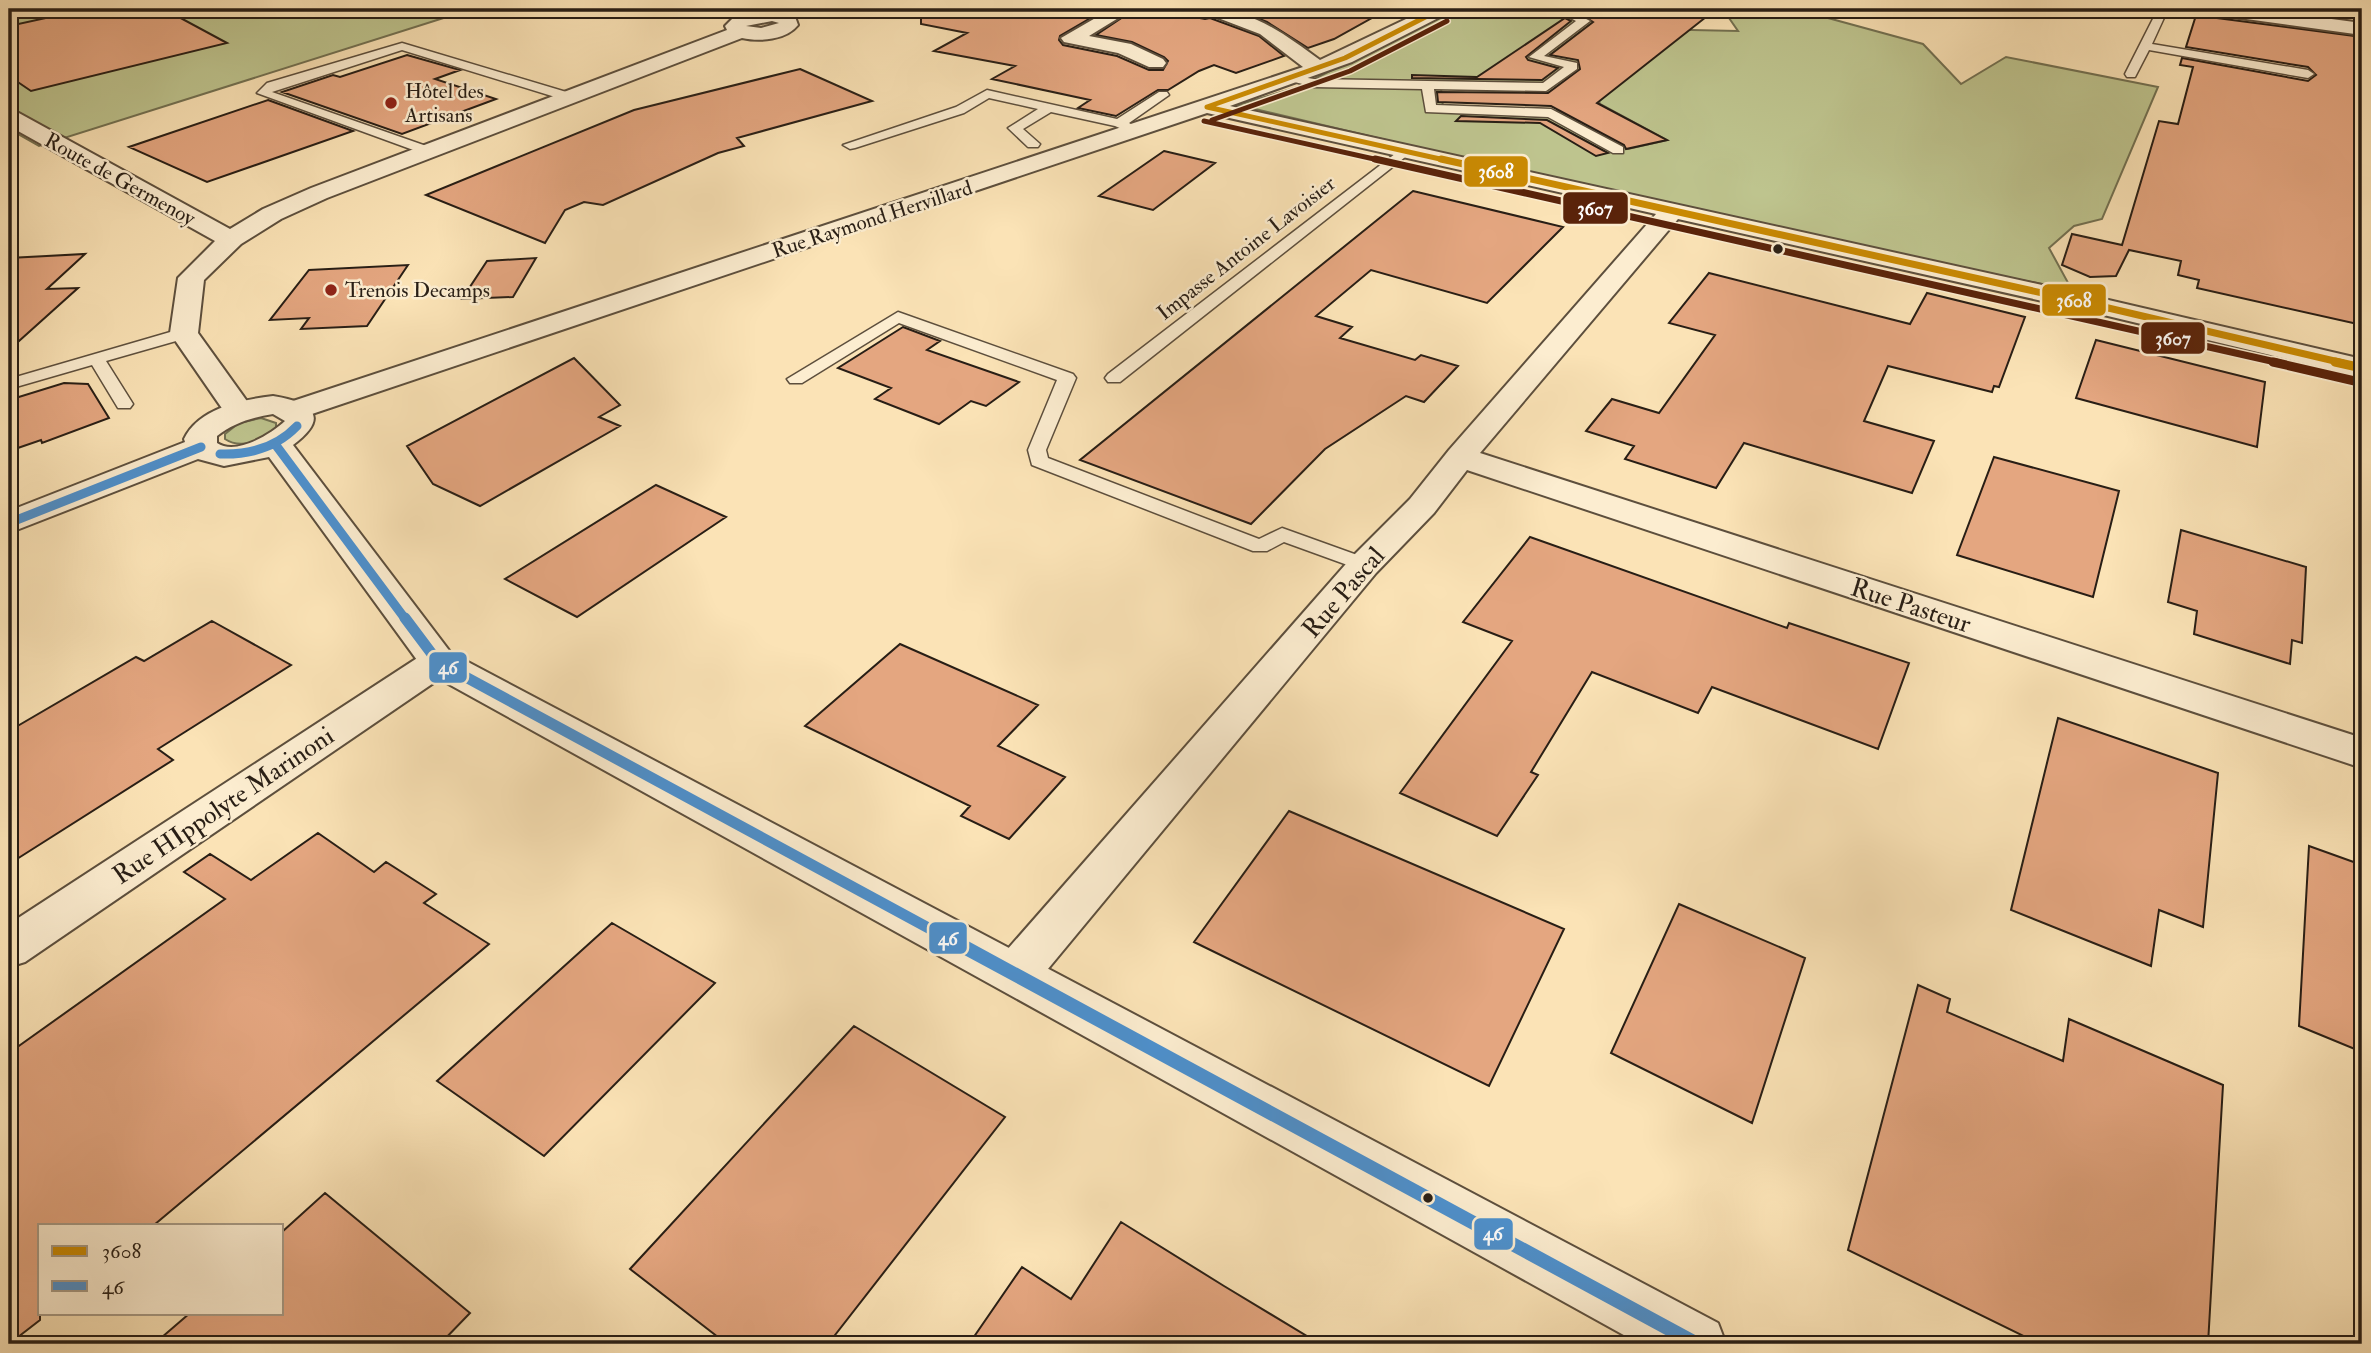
<svg xmlns="http://www.w3.org/2000/svg" width="2371" height="1353" font-family="'IM FELL Double Pica',serif">
<rect width="100%" height="100%" fill="#fbe3b6"/>
<filter id="stains"><feTurbulence type="fractalNoise" baseFrequency=".00286" numOctaves="4"/><feColorMatrix values="0 0 0 0 .2 0 0 0 0 .09 0 0 0 0 .02 0 0 0 .5 -.17"/></filter>
<radialGradient id="worn" r=".72"><stop offset=".6" stop-color="#630" stop-opacity="0"/><stop offset="1" stop-color="#630" stop-opacity=".3"/></radialGradient>
<path fill="#bec48e" stroke="#737152" stroke-width="2" d="M 9,9 L 472,9 L 39,146 L 9,129 Z
M 1449,9 L 1574,9 L 1597,20 L 1597,60 L 1555,91 L 1547,93 L 1441,89 L 1443,107 L 1559,111 L 1628,149 L 1667,140 L 1600,104 L 1599,101 L 1644,29 L 1738,31 L 1729,18 L 1639,16 L 1619,9 L 1789,9 L 1806,12 L 1923,44 L 1961,84 L 2006,57 L 2158,87 L 2102,219 L 2074,226 L 2049,248 L 2072,290 L 1751,226 L 1238,105 L 1301,86 Z
M 261,418 L 276,423 L 276,428 C 265,440 241,450 225,439 L 225,434 L 239,423 Z"/>
<path fill="#e4a680" stroke="#281e15" stroke-width="2" d="M 87,9 L 164,9 L 227,43 L 31,91 L 9,76 L 9,26 Z
M 948,9 L 1106,9 L 1060,36 L 1059,40 L 1063,45 L 1117,56 L 1149,70 L 1163,70 L 1168,61 L 1164,57 L 1132,42 L 1096,35 L 1135,9 L 1151,9 L 1205,19 L 1210,18 L 1259,36 L 1284,56 L 1236,73 L 1214,65 L 1199,71 L 1168,90 L 1158,90 L 1116,116 L 1078,108 L 1090,100 L 992,79 L 1015,66 L 934,51 L 967,33 L 921,24 L 921,16 L 943,16 Z
M 1234,9 L 1388,9 L 1334,39 L 1308,48 L 1267,22 Z
M 1579,9 L 1619,9 L 1639,16 L 1706,17 L 1597,103 L 1667,140 L 1626,149 L 1624,145 L 1551,106 L 1438,102 L 1437,92 L 1548,93 L 1580,69 L 1578,60 L 1550,55 L 1593,22 L 1576,11 Z
M 2198,9 L 2206,9 L 2217,18 L 2362,37 L 2362,325 L 2197,288 L 2199,280 L 2178,275 L 2181,261 L 2129,250 L 2116,276 L 2090,277 L 2062,265 L 2072,234 L 2122,245 L 2159,121 L 2178,124 L 2193,67 L 2180,65 L 2182,58 L 2308,81 L 2316,75 L 2308,67 L 2186,47 Z
M 1565,18 L 1571,21 L 1526,57 L 1528,60 L 1558,68 L 1542,80 L 1412,78 L 1412,75 L 1477,77 Z
M 407,55 L 460,70 L 435,79 L 496,99 L 402,134 L 282,92 L 333,75 L 340,77 Z
M 800,69 L 872,101 L 737,138 L 744,146 L 718,153 L 603,205 L 584,202 L 565,210 L 545,243 L 426,195 L 634,110 Z
M 268,100 L 353,131 L 207,182 L 129,147 Z
M 1461,116 L 1547,120 L 1608,153 L 1596,156 L 1540,123 L 1456,121 Z
M 1164,151 L 1215,163 L 1153,210 L 1099,196 Z
M 1413,191 L 1563,227 L 1487,303 L 1371,270 L 1316,316 L 1352,327 L 1340,338 L 1415,360 L 1421,355 L 1458,366 L 1424,402 L 1406,396 L 1325,449 L 1251,524 L 1080,460 Z
M 85,254 L 47,289 L 78,288 L 9,350 L 9,258 Z
M 536,258 L 513,297 L 462,299 L 487,261 Z
M 408,265 L 367,326 L 301,329 L 309,318 L 270,320 L 309,270 Z
M 1709,273 L 1910,324 L 1927,293 L 2025,317 L 1999,387 L 1994,386 L 1992,392 L 1888,366 L 1864,421 L 1934,441 L 1912,493 L 1744,443 L 1716,488 L 1625,459 L 1634,446 L 1586,431 L 1612,399 L 1659,413 L 1715,335 L 1669,323 Z
M 903,327 L 940,341 L 927,350 L 1019,382 L 986,406 L 971,401 L 939,424 L 875,399 L 891,388 L 838,368 Z
M 2096,340 L 2265,382 L 2257,447 L 2076,398 Z
M 574,358 L 620,405 L 599,417 L 620,426 L 480,506 L 433,484 L 407,446 Z
M 64,383 L 88,384 L 109,418 L 42,443 L 41,440 L 9,451 L 9,400 Z
M 1994,457 L 2119,491 L 2093,597 L 1957,555 Z
M 656,485 L 726,517 L 577,617 L 505,579 Z
M 2181,530 L 2306,567 L 2302,643 L 2292,640 L 2290,664 L 2194,634 L 2197,611 L 2168,602 Z
M 1530,537 L 1787,628 L 1789,623 L 1909,663 L 1878,749 L 1712,687 L 1698,713 L 1592,672 L 1531,772 L 1538,775 L 1497,836 L 1400,793 L 1512,641 L 1463,622 Z
M 212,621 L 291,665 L 158,749 L 173,760 L 9,864 L 9,731 L 136,657 L 144,661 Z
M 900,644 L 1038,705 L 998,746 L 1065,777 L 1009,839 L 961,816 L 970,806 L 805,726 Z
M 2058,718 L 2218,773 L 2203,927 L 2159,910 L 2151,966 L 2011,910 Z
M 1289,811 L 1564,929 L 1489,1086 L 1194,942 Z
M 318,833 L 374,872 L 386,862 L 436,894 L 424,903 L 489,944 L 154,1225 L 40,1225 L 40,1320 L 9,1344 L 9,1053 L 225,899 L 184,872 L 210,854 L 251,880 Z
M 2309,846 L 2362,865 L 2362,1052 L 2299,1026 Z
M 1679,904 L 1805,958 L 1752,1123 L 1611,1053 Z
M 612,923 L 715,983 L 544,1156 L 437,1081 Z
M 1918,985 L 1950,999 L 1947,1012 L 2063,1061 L 2069,1019 L 2223,1085 L 2208,1344 L 2040,1344 L 1848,1250 Z
M 854,1026 L 1005,1117 L 828,1344 L 727,1344 L 630,1269 Z
M 325,1193 L 470,1313 L 440,1344 L 154,1344 L 190,1313 L 282,1313 L 282,1232 Z
M 1121,1222 L 1224,1286 L 1320,1344 L 969,1344 L 1022,1267 L 1071,1299 Z"/>
<g fill="none" stroke-linecap="round" stroke-linejoin="round">
<defs>
<path id="service" d="M 1554,9 L 1567,9 L 1590,21 L 1544,56 L 1577,63 L 1577,69 L 1546,91 L 1434,89 L 1436,105 L 1551,109 L 1623,147 L 1623,153 L 1613,153 L 1548,117 L 1426,112 L 1422,89 L 1314,87 L 1283,79 L 1289,75 L 1314,79 L 1543,83 L 1564,67 L 1529,57 L 1576,21 Z
M 2158,9 L 2168,9 L 2152,44 L 2308,70 L 2314,74 L 2308,78 L 2149,50 L 2135,77 L 2127,77 L 2125,74 Z
M 402,43 L 573,94 L 575,97 L 569,101 L 565,100 L 402,50 L 272,92 L 432,148 L 432,154 L 427,155 L 257,93 L 267,83 Z
M 987,90 L 1117,119 L 1159,92 L 1167,92 L 1169,95 L 1129,123 L 1143,131 L 1136,135 L 1115,126 L 1051,112 L 1023,129 L 1040,144 L 1038,147 L 1028,147 L 1008,128 L 1038,109 L 989,98 L 964,113 L 855,148 L 850,149 L 843,145 L 956,107 Z
M 1404,147 L 1409,148 L 1409,154 L 1120,382 L 1108,382 L 1105,378 L 1108,374 Z
M 898,312 L 1073,374 L 1076,378 L 1046,450 L 1048,458 L 1259,539 L 1282,528 L 1371,560 L 1374,565 L 1371,570 L 1364,571 L 1284,542 L 1267,551 L 1253,551 L 1032,465 L 1028,450 L 1057,380 L 899,323 L 802,383 L 790,383 L 787,379 Z
M 184,328 L 192,333 L 190,337 L 106,361 L 133,404 L 130,408 L 118,408 L 92,365 L 9,389 L 9,379 Z"/>
<path id="minor" d="M 772,9 L 794,14 L 798,25 C 786,40 760,42 742,38 L 327,198 L 281,219 L 241,244 L 204,280 L 198,333 L 254,411 L 250,417 L 239,420 L 228,417 L 170,333 L 178,278 L 215,241 L 9,126 L 9,111 L 17,112 L 230,229 L 263,209 L 311,188 L 727,30 L 725,26 L 736,15 ZM 772,21 L 779,23 L 761,28 L 746,26 Z
M 922,9 L 945,9 L 943,13 L 923,14 Z
M 1111,9 L 1133,9 L 1089,36 L 1131,44 L 1163,59 L 1166,63 L 1163,67 L 1149,67 L 1118,53 L 1064,42 L 1061,38 Z
M 1203,9 C 1250,7 1284,34 1320,60 L 1427,9 L 1450,9 L 1448,13 L 1352,62 L 1230,106 L 2087,295 L 2362,359 L 2362,377 L 2087,311 L 1678,219 L 1480,453 L 2362,738 L 2362,768 L 1467,470 L 1434,513 L 1376,573 L 1033,987 L 1016,993 L 999,987 L 992,973 L 999,959 L 1352,557 L 1410,499 L 1449,450 L 1656,214 L 1207,113 L 306,416 L 295,419 L 284,416 L 280,410 L 284,404 L 1303,67 L 1260,34 L 1205,13 Z
M 2208,9 L 2256,9 L 2362,23 L 2362,35 L 2217,15 Z
M 438,649 L 451,653 L 457,662 L 451,671 L 25,962 L 9,967 L 9,924 L 425,653 Z"/>
<path id="tertiary" d="M 273,396 C 311,402 332,416 293,445 L 451,653 L 1718,1323 L 1726,1344 L 1640,1344 L 425,671 L 269,457 L 224,466 L 198,459 L 9,533 L 9,511 L 185,442 L 184,439 C 199,408 241,400 273,396 ZM 273,414 L 285,421 C 271,434 236,456 217,443 L 217,436 C 233,423 253,417 273,414 Z"/>
</defs>
<use href="#service" stroke="#5d4f3d" stroke-width="3"/>
<use href="#minor" stroke="#5d4f3d" stroke-width="4"/>
<use href="#tertiary" stroke="#5d4f3d" stroke-width="4"/>
<use href="#service" fill="#fcedd0" fill-rule="evenodd"/>
<use href="#minor" fill="#fcedd0" fill-rule="evenodd"/>
<use href="#tertiary" fill="#fcedd0" fill-rule="evenodd"/>
<defs>
<path id="bus-1-far2" d="M 1207,107 L 1449,161
M 1207,107 L 1345,58 L 1441,9"/>
<path id="bus-1-far1" d="M 1441,159 L 2087,303 L 2343,363"/>
<path id="bus-1" d="M 2335,362 L 2362,368"/>
<path id="bus-2-far2" d="M 275,444 L 406,620
M 220,454 C 250,455 276,448 297,426
M 9,523 L 201,447"/>
<path id="bus-2-far1" d="M 405,618 L 438,662 L 958,944"/>
<path id="bus-2" d="M 955,942 L 1697,1344"/>
<path id="bus-3-far2" d="M 1212,120 L 1350,71 L 1447,21
M 1204,121 L 1383,161"/>
<path id="bus-3-far1" d="M 1375,159 L 2280,363"/>
<path id="bus-3" d="M 2273,362 L 2359,382"/>
</defs>
<use href="#bus-1-far2" stroke="#fcedd0" stroke-width="8"/>
<use href="#bus-1-far1" stroke="#fcedd0" stroke-width="10"/>
<use href="#bus-1" stroke="#fcedd0" stroke-width="13"/>
<use href="#bus-2-far2" stroke="#fcedd0" stroke-width="13"/>
<use href="#bus-2-far1" stroke="#fcedd0" stroke-width="17"/>
<use href="#bus-2" stroke="#fcedd0" stroke-width="19"/>
<use href="#bus-3-far2" stroke="#fcedd0" stroke-width="8"/>
<use href="#bus-3-far1" stroke="#fcedd0" stroke-width="10"/>
<use href="#bus-3" stroke="#fcedd0" stroke-width="13"/>
<use href="#bus-1-far2" stroke="#ca8a02" stroke-width="5"/>
<use href="#bus-1-far1" stroke="#ca8a02" stroke-width="7"/>
<use href="#bus-1" stroke="#ca8a02" stroke-width="9"/>
<use href="#bus-2-far2" stroke="#4d90cd" stroke-width="9"/>
<use href="#bus-2-far1" stroke="#4d90cd" stroke-width="11"/>
<use href="#bus-2" stroke="#4d90cd" stroke-width="14"/>
<use href="#bus-3-far2" stroke="#5a230a" stroke-width="5"/>
<use href="#bus-3-far1" stroke="#5a230a" stroke-width="7"/>
<use href="#bus-3" stroke="#5a230a" stroke-width="9"/>
</g>
<g fill="#8f2418" stroke="#fcedd0" stroke-width="2.5">
<circle cx="391" cy="103" r="7"/>
<circle cx="331" cy="290" r="7"/>
</g>
<g fill="#281e15" stroke="#fcedd0" stroke-width="2.5">
<circle cx="1778" cy="249" r="6"/>
<circle cx="1428" cy="1198" r="6"/>
</g>
<g text-anchor="middle" stroke-width="5" stroke-linejoin="round" paint-order="stroke">
<g font-size="21" fill="#281e15" stroke="#fcedd0" text-anchor="start">
<text x="405" y="98">Hôtel des<tspan x="405" dy="24">Artisans</tspan></text>
<text x="345" y="297">Trenois Decamps</text>
</g>
<g font-size="21" fill="#281e15" stroke="#fcedd0">
<text transform="translate(120 179) rotate(29)" y="7">Route de Germenoy</text>
<text transform="translate(872 219) rotate(-18)" y="7">Rue Raymond Hervillard</text>
<text transform="translate(1246 248) rotate(-38)" y="7">Impasse Antoine Lavoisier</text>
</g>
<g font-size="26" fill="#281e15" stroke="#fcedd0">
<text transform="translate(1343 592) rotate(-49)" y="9">Rue Pascal</text>
<text transform="translate(1911 605) rotate(18)" y="9">Rue Pasteur</text>
<text transform="translate(223 805) rotate(-34)" y="9">Rue HIppolyte Marinoni</text>
</g>
</g>
<g stroke="#fcedd0" stroke-width="2.5">
<rect x="1463" y="155" width="66" height="33" rx="7" fill="#ca8a02"/>
<rect x="1562" y="191" width="67" height="34" rx="7" fill="#5a230a"/>
<rect x="2041" y="283" width="66" height="34" rx="7" fill="#ca8a02"/>
<rect x="2140" y="321" width="66" height="34" rx="7" fill="#5a230a"/>
<rect x="428" y="651" width="40" height="33" rx="7" fill="#4d90cd"/>
<rect x="928" y="921" width="40" height="34" rx="7" fill="#4d90cd"/>
<rect x="1473" y="1217" width="41" height="34" rx="7" fill="#4d90cd"/>
</g>
<g font-size="19" text-anchor="middle" font-weight="bold" fill="#fff">
<text x="1496" y="178">3608</text>
<text x="1595" y="215">3607</text>
<text x="2074" y="307">3608</text>
<text x="2173" y="345">3607</text>
<text x="448" y="674">46</text>
<text x="948" y="945">46</text>
<text x="1493" y="1240">46</text>
</g>
<rect width="2371" height="1353" fill="none" stroke="#fbe3b6" stroke-width="35"/>
<rect x="10" y="10" width="2350" height="1332" fill="none" stroke="#281e15" stroke-width="3.5"/>
<rect x="18" y="18" width="2336" height="1318" fill="none" stroke="#281e15" stroke-width="2"/>
<rect x="38" y="1224" width="245" height="91" fill="#fcedd0" stroke="#a79a85" stroke-width="2"/>
<rect x="52" y="1246" width="35" height="10" fill="#ca8a02" stroke="#a79a85" stroke-width="2"/>
<text x="102" y="1258" font-size="21" fill="#281e15">3608</text>
<rect x="52" y="1281" width="35" height="10" fill="#4d90cd" stroke="#a79a85" stroke-width="2"/>
<text x="102" y="1294" font-size="21" fill="#281e15">46</text>
<rect width="100%" height="100%" filter="url(#stains)"/>
<rect width="100%" height="100%" fill="url(#worn)"/>
</svg>
